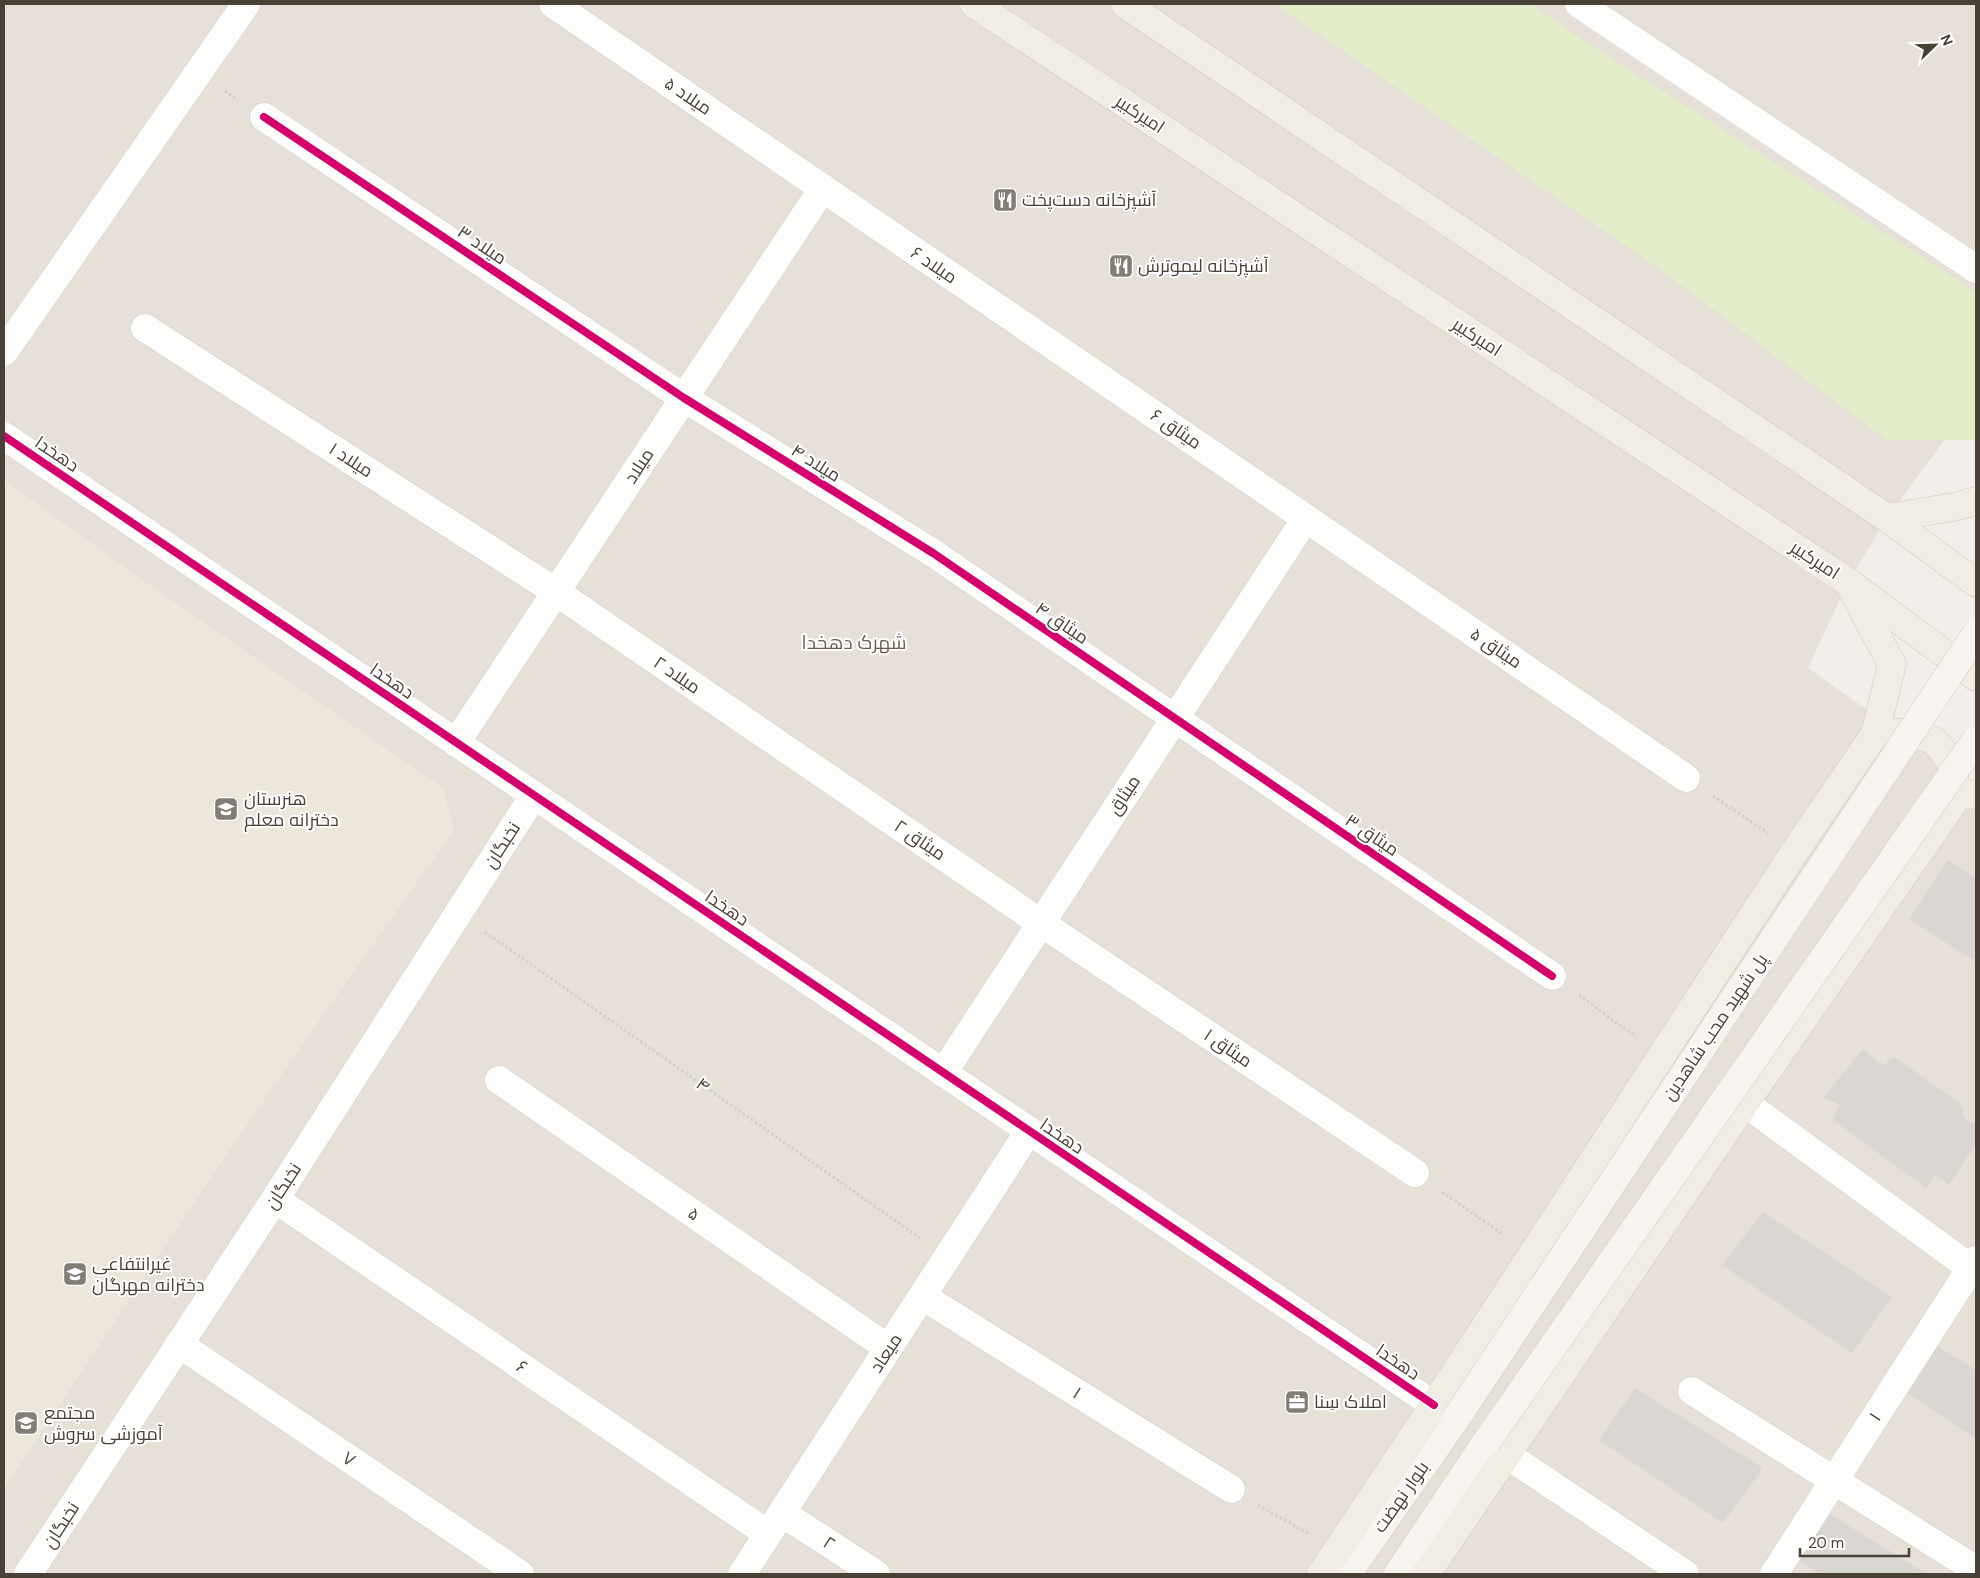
<svg xmlns="http://www.w3.org/2000/svg" width="1980" height="1578" font-family="'DM Sans',Cairo,sans-serif">
<rect width="100%" height="100%" fill="#f2efeb"/>
<path fill="#e6e0d8" d="M 4,4 L 1976,4 L 1976,397 L 1887,518 L 1848,582 L 1808,668 L 1976,787 L 1976,1574 L 4,1574 Z"/>
<path fill="#ede6da" d="M 4,480 L 141,579 L 443,788 L 454,830 L 292,1059 L 163,1248 L 4,1489 Z"/>
<path fill="#e3edca" d="M 1275,4 L 1531,4 L 1575,35 L 1976,292 L 1976,440 L 1887,440 L 1657,267 Z"/>
<path fill="#dad6d2" d="M 1948,860 L 1976,879 L 1976,962 L 1909,919 Z
M 1863,1049 L 1883,1065 L 1894,1057 L 1960,1103 L 1965,1118 L 1976,1125 L 1976,1144 L 1949,1185 L 1935,1174 L 1926,1188 L 1833,1120 L 1840,1105 L 1823,1098 Z
M 1763,1212 L 1892,1297 L 1852,1353 L 1722,1265 Z
M 1934,1344 L 1976,1370 L 1976,1439 L 1905,1391 Z
M 1635,1388 L 1763,1468 L 1723,1523 L 1599,1440 Z
M 1826,1512 L 1927,1574 L 1820,1574 L 1797,1559 Z"/>
<g fill="none" stroke-linecap="round" stroke-linejoin="round">
<defs>
<path id="street" d="M 553,4 L 1686,778
M 1579,4 L 1976,269
M 264,117 L 684,398 L 933,553 L 1552,976
M 145,328 L 556,592 L 1041,923 L 1415,1173
M 4,352 L 246,4
M 4,436 L 1434,1405
M 456,743 L 823,188
M 943,1073 L 1306,518
M 499,1080 L 888,1348
M 1745,1103 L 1976,1272
M 275,1199 L 768,1534
M 922,1296 L 1231,1489
M 179,1344 L 520,1574
M 1692,1391 L 1970,1566
M 1507,1455 L 1685,1574
M 782,1513 L 876,1574
M 28,1574 L 275,1199 L 534,795
M 742,1574 L 1029,1131
M 1774,1574 L 1976,1260"/>
<path id="secondary" d="M 1347,1574 L 1455,1420
M 1398,1574 L 1487,1441"/>
<path id="primary" d="M 974,4 L 1848,582 L 1976,677
M 1125,4 L 1887,518 L 1976,583
M 1887,518 L 1953,507 L 1976,501
M 1889,733 L 1909,732 L 1935,741 L 1951,762 L 1957,792
M 1321,1574 L 1434,1405 L 1795,851 L 1875,734 L 1892,664 L 1852,590
M 1426,1574 L 1745,1103 L 1958,796 L 1976,794"/>
</defs>
<use href="#street" stroke="#d0cdc8" stroke-width="29"/>
<use href="#secondary" stroke="#d3cec3" stroke-width="29"/>
<use href="#primary" stroke="#d5cab8" stroke-width="29"/>
<path stroke="#d2cfca" stroke-width="3" stroke-dasharray="2.5 2.5" stroke-linecap="butt" d="M 225,91 L 238,100
M 1713,796 L 1768,833
M 485,932 L 920,1238
M 1579,995 L 1636,1037
M 1442,1192 L 1504,1235
M 1258,1505 L 1309,1534"/>
<use href="#street" stroke="#fdfdfc" stroke-width="28"/>
<use href="#secondary" stroke="#f7f4ef" stroke-width="28"/>
<use href="#primary" stroke="#f1ece4" stroke-width="28"/>
<defs>
<path id="secondary-bridge" d="M 1455,1420 L 1976,634
M 1487,1441 L 1976,740"/>
</defs>
<use href="#secondary-bridge" stroke="#d3cec3" stroke-width="29" stroke-linecap="butt"/>
<use href="#secondary-bridge" stroke="#f7f4ef" stroke-width="28"/>
<defs>
<path id="cycleway" d="M 264,117 L 684,398 L 933,553 L 1552,976
M 4,436 L 1434,1405"/>
</defs>
<use href="#cycleway" stroke="#fff" stroke-width="11"/>
<use href="#cycleway" stroke="#d6006c" stroke-width="8"/>
</g>
<defs>
<symbol id="restaurant-square" viewBox="-11 -11 22 22"><rect x="-9" y="-9" width="18" height="18" rx="4" fill="#847d75" stroke="#fff"/><path d="M-5-6h1v4h1v-4h1v4h1v-4h1v5L-1.5 .5V6h-2V.5L-5-1ZM5-6V6H3V1.5H1.5Q1.5-4 5-6Z" fill="#fff"/></symbol>
<symbol id="school-square" viewBox="-11 -11 22 22"><rect x="-9" y="-9" width="18" height="18" rx="4" fill="#847d75" stroke="#fff"/><path d="M0-5L7-2L0 1L-7-2ZM-4 1L0 2.5L4 1V4Q0 6-4 4Z" fill="#fff"/></symbol>
<symbol id="office-square" viewBox="-11 -11 22 22"><rect x="-9" y="-9" width="18" height="18" rx="4" fill="#847d75" stroke="#fff"/><path d="M-6-3h4V-5.5h4V-3h4V5H-6ZM-1-4.5V-3h2v-1.5ZM-6 0V1H6V0Z" fill="#fff"/></symbol>
</defs>
<g fill-rule="evenodd">
<use href="#restaurant-square" x="991" y="186" width="28" height="28"/>
<use href="#restaurant-square" x="1107" y="252" width="28" height="28"/>
<use href="#school-square" x="212" y="795" width="28" height="28"/>
<use href="#school-square" x="61" y="1260" width="28" height="28"/>
<use href="#office-square" x="1283" y="1388" width="28" height="28"/>
<use href="#school-square" x="12" y="1409" width="28" height="28"/>
</g>
<g text-anchor="middle" stroke-width="4" stroke-linejoin="round" paint-order="stroke">
<g font-size="18" fill="#494036" stroke="#fff">
<text transform="translate(688 96) rotate(34)" y="6">میلاد ۵</text>
<text transform="translate(1140 114) rotate(33)" y="6">امیرکبیر</text>
<text transform="translate(482 245) rotate(34)" y="6">میلاد ۳</text>
<text transform="translate(934 265) rotate(34)" y="6">میلاد ۶</text>
<text transform="translate(1477 337) rotate(33)" y="6">امیرکبیر</text>
<text transform="translate(1176 429) rotate(34)" y="6">میثاق ۶</text>
<text transform="translate(57 454) rotate(34)" y="6">دهخدا</text>
<text transform="translate(351 460) rotate(33)" y="6">میلاد ۱</text>
<text transform="translate(816 463) rotate(32)" y="6">میلاد ۴</text>
<text transform="translate(639 466) rotate(-57)" y="6">میلاد</text>
<text transform="translate(1815 560) rotate(33)" y="6">امیرکبیر</text>
<text transform="translate(1062 623) rotate(34)" y="6">میثاق ۴</text>
<text transform="translate(1496 648) rotate(34)" y="6">میثاق ۵</text>
<text transform="translate(677 675) rotate(34)" y="6">میلاد ۲</text>
<text transform="translate(392 681) rotate(34)" y="6">دهخدا</text>
<text transform="translate(1124 795) rotate(-57)" y="6">میثاق</text>
<text transform="translate(1372 835) rotate(34)" y="6">میثاق ۳</text>
<text transform="translate(920 840) rotate(34)" y="6">میثاق ۲</text>
<text transform="translate(502 845) rotate(-57)" y="6">نخبگان</text>
<text transform="translate(727 908) rotate(34)" y="6">دهخدا</text>
<text transform="translate(1715 1027) rotate(-56)" y="6">پل شهید محب شاهدین</text>
<text transform="translate(1228 1048) rotate(34)" y="6">میثاق ۱</text>
<text transform="translate(703 1085) rotate(35)" y="6">۴</text>
<text transform="translate(1062 1136) rotate(34)" y="6">دهخدا</text>
<text transform="translate(283 1186) rotate(-57)" y="6">نخبگان</text>
<text transform="translate(694 1214) rotate(35)" y="6">۵</text>
<text transform="translate(886 1353) rotate(-57)" y="6">میعاد</text>
<text transform="translate(1398 1362) rotate(34)" y="6">دهخدا</text>
<text transform="translate(522 1367) rotate(34)" y="6">۶</text>
<text transform="translate(1077 1393) rotate(32)" y="6">۱</text>
<text transform="translate(1875 1417) rotate(-57)" y="6">۱</text>
<text transform="translate(349 1459) rotate(34)" y="6">۷</text>
<text transform="translate(1401 1497) rotate(-55)" y="6">بلوار نهضت</text>
<text transform="translate(61 1525) rotate(-57)" y="6">نخبگان</text>
<text transform="translate(829 1543) rotate(33)" y="6">۲</text>
</g>
<g font-size="18" fill="#494036" stroke="#fff" text-anchor="start">
<text x="1022" y="206">آشپزخانه دست‌پخت</text>
<text x="1138" y="272">آشپزخانه لیموترش</text>
<text x="244" y="805">هنرستان<tspan x="244" dy="21">دخترانه معلم</tspan></text>
<text x="92" y="1270">غیرانتفاعی<tspan x="92" dy="21">دخترانه مهرگان</tspan></text>
<text x="1314" y="1408">املاک سِنا</text>
<text x="44" y="1419">مجتمع<tspan x="44" dy="21">آموزشی سروش</tspan></text>
</g>
<g font-size="19" fill="#6c5d4d" stroke="#fff">
<text x="854" y="649">شهرک دهخدا</text>
</g>
</g>
<rect width="1980" height="1578" fill="none" stroke="#494036" stroke-width="10"/>
<g transform="translate(1935 45) rotate(67)" stroke="#ffffff" stroke-width="4" paint-order="stroke">
<path d="M0-4L9 19L0 12L-9 19Z" fill="#494036"/>
<text y="-8" font-size="14" font-weight="bold" text-anchor="middle" fill="#494036">N</text>
</g>
<path d="M1800 1548v8h109v-8" fill="none" stroke="#494036" stroke-width="2.5"/>
<text x="1808" y="1548" font-size="15" fill="#494036" stroke="#ffffff" stroke-width="4" paint-order="stroke">20 m</text>
</svg>
